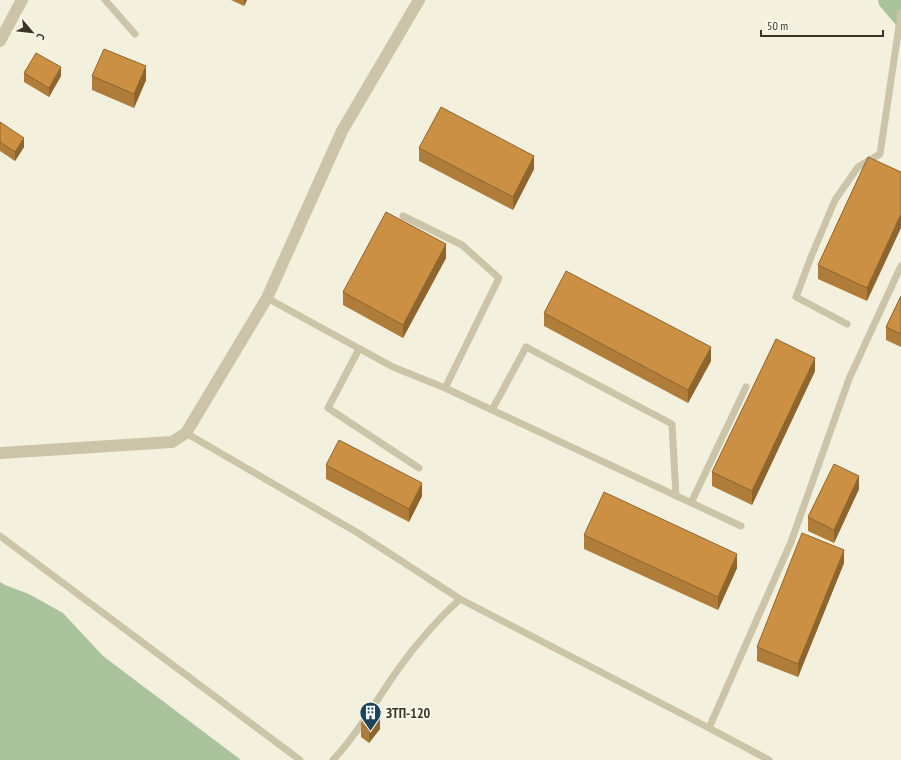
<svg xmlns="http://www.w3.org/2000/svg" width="901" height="760" font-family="'PT Sans Narrow',sans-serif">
<rect width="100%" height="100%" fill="#f3f0dd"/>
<path fill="#aac39c" d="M 878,0 L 901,0 L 901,31 L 879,5 Z
M 0,582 L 5,585 L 29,594 L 63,613 L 103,656 L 241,760 L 0,760 Z"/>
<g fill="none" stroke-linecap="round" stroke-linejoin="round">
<path stroke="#ccc4a8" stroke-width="7" d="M 105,0 L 135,34
M 267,298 L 393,367 L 445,388 L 499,278 L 462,245 L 403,216
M 847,324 L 796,297 L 811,257 L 835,200 L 858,167 L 880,154 L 901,13
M 359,349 L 328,408 L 419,468
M 445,388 L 741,526
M 492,410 L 526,347 L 672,424 L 676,496
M 186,433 L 358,533 L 460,599 L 709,728 L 769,760
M 691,503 L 746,387
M 0,536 L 300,760
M 709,728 L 791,542 L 849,379 L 901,266
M 333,760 C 359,732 377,699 399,668 C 417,643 438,619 460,599"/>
<path stroke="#ccc4a8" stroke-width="12" d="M 0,41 L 22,0
M 0,453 L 172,442 L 186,433 L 267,298 L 342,131 L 419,0"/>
</g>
<path fill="#af7c3a" d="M 231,0 L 247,0 L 244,6 Z
M 24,73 L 61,76 L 49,97 L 24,82 Z
M 92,76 L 146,80 L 134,108 L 92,90 Z
M 0,122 L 24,147 L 15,161 L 0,151 Z
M 419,148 L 534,169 L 513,210 L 419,161 Z
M 868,157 L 867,301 L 818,279 L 818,265 Z
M 446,258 L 403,338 L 343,305 L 343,292 Z
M 901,296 L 901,347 L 886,340 L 886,327 Z
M 544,313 L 711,361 L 688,403 L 544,326 Z
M 815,371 L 752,505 L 712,486 L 712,472 Z
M 326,465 L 422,496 L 409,522 L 326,479 Z
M 859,489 L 834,543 L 808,531 L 808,517 Z
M 584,535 L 737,568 L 718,610 L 584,549 Z
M 844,563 L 798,677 L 757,661 L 757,647 Z
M 361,724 L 380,729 L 369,743 L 361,737 Z"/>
<path fill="#8e652f" d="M 244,0 L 247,0 L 244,6 Z
M 146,66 L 146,80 L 134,108 L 134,94 Z
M 61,67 L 61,76 L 49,97 L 49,88 Z
M 24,138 L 24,147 L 15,161 L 15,152 Z
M 534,156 L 534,169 L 513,210 L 513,197 Z
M 901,214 L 901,228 L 867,301 L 867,288 Z
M 446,244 L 446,258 L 403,338 L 403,325 Z
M 711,347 L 711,361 L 688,403 L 688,390 Z
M 815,358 L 815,371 L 752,505 L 752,491 Z
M 859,476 L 859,489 L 834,543 L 834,530 Z
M 422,483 L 422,496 L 409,522 L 409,509 Z
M 844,550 L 844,563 L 798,677 L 798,664 Z
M 737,554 L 737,568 L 718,610 L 718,597 Z
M 380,716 L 380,729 L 369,743 L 369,730 Z"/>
<path fill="#cb9043" stroke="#8e652f" d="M 104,49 L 146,66 L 134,94 L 92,76 Z
M 36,53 L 61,67 L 49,88 L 24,73 Z
M 441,107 L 534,156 L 513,197 L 419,148 Z
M 0,122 L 24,138 L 15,152 L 0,142 Z
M 868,157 L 901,172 L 901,214 L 867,288 L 818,265 Z
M 386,212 L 446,244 L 403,325 L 343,292 Z
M 566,271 L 711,347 L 688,390 L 544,313 Z
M 901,296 L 901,334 L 886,327 Z
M 776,339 L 815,358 L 752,491 L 712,472 Z
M 339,440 L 422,483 L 409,509 L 326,465 Z
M 834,464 L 859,476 L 834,530 L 808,517 Z
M 604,492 L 737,554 L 718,597 L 584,535 Z
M 802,533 L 844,550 L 798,664 L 757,647 Z
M 372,710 L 380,716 L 369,730 L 361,724 Z"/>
<defs>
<symbol id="building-pin" viewBox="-11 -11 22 30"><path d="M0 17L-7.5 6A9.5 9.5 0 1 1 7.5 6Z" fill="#1c445d" stroke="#fbf8ea"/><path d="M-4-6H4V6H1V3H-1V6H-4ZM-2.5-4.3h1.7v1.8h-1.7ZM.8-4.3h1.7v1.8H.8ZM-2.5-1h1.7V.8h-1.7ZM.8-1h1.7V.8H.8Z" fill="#fff"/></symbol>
</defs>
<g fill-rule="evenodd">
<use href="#building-pin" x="358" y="700" width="25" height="34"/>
</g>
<g text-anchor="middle" stroke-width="4" stroke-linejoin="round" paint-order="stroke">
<g font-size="14" font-weight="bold" fill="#393329" stroke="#fbf8ea" text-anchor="start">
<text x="386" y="718">ЗТП-120</text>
</g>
</g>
<g transform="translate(32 32) rotate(118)" stroke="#fbf8ea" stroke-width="3" paint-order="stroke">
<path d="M0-3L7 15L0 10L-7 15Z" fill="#393329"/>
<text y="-6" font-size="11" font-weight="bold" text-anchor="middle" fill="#393329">С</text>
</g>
<path d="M761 30v6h122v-6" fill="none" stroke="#393329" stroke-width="2"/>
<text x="767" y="30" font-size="12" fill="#393329" stroke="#fbf8ea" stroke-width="3" paint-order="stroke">50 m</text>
</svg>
